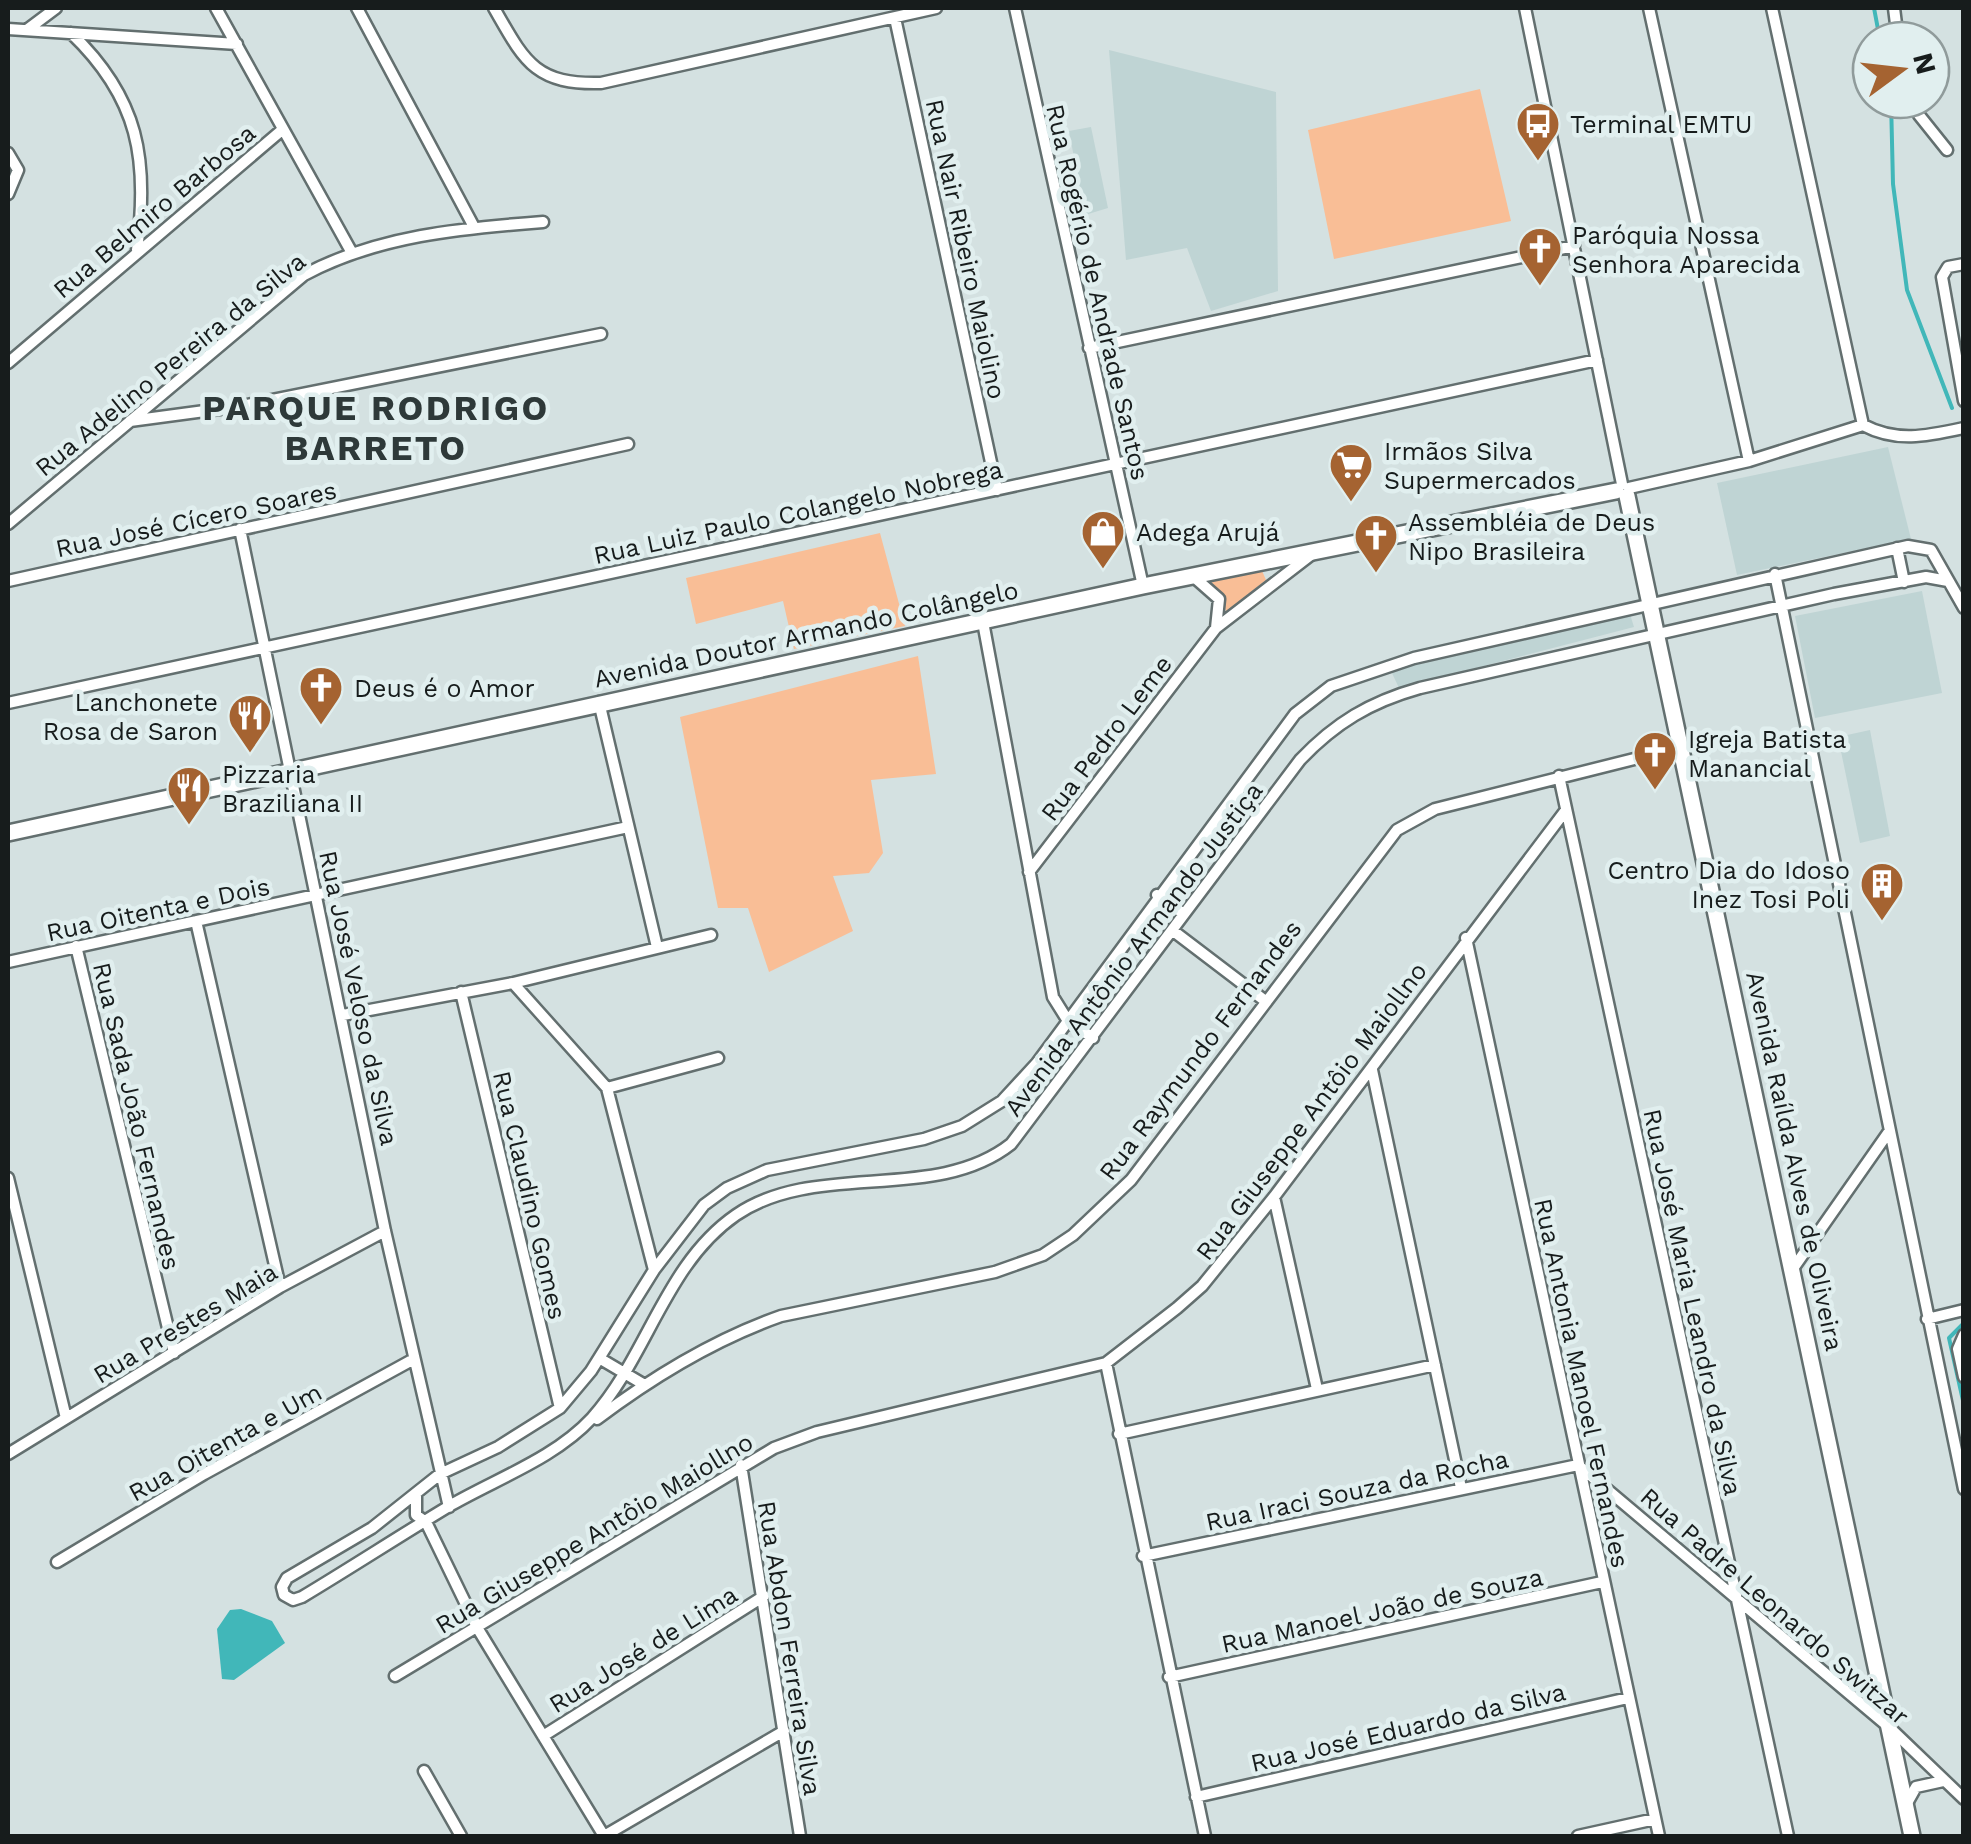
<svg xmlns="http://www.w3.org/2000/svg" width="1971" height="1844" font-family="'Work Sans',sans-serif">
<rect width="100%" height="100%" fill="#d4e1e1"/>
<path fill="#bfd4d4" d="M 1109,50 L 1276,92 L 1278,291 L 1211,311 L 1187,248 L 1126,260 Z
M 1091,127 L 1108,208 L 1085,215 L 1071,169 L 1076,168 L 1069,131 Z
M 1888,447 L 1911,539 L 1737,575 L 1717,483 Z
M 1922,591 L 1942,693 L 1815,718 L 1795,616 Z
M 1629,611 L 1634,627 L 1399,688 L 1391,671 Z
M 1870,730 L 1890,836 L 1860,843 L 1838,737 Z"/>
<path fill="#f9be96" d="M 1480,89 L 1511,221 L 1334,259 L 1308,130 Z
M 880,533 L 905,626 L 794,649 L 783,601 L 696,624 L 686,578 Z
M 1260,566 L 1266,580 L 1226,612 L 1222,595 L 1209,579 Z
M 918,656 L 936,774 L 871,780 L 883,853 L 869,873 L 833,876 L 853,931 L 769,972 L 748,908 L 718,908 L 680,717 Z"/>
<path fill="#41b7b9" d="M 241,1609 L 272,1621 L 285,1643 L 234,1680 L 222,1679 L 217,1629 L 230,1610 Z"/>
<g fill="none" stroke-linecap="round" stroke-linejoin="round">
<path stroke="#41b7b9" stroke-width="4" d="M 1874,8 L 1880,40
M 1891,100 L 1893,184 L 1907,290 L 1952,408
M 1964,1323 L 1949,1338 L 1964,1405"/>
<defs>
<path id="street" d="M 216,8 L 352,253
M 357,8 L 474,227
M 494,8 C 524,60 534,85 601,83 L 936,8
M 1015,8 L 1143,586
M 1525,8 L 1622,484
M 1649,8 L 1749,461
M 1772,8 L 1863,425
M 1894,8 L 1898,40
M 895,18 L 997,490
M 8,29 L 237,44
M 28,29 L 56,8
M 71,33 C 139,98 149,160 137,250
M 1914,100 L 1919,115 L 1947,150
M 8,153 L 18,170 L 8,194
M 1964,264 L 1948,267 L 1942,277 L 1964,401
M 1089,348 L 1574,246
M 8,363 L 282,130
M 130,421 L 242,406 L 601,334
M 1629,488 L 1749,461 L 1863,425 C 1897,443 1927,436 1964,428
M 8,524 L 304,275 C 376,236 462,228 543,222
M 240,529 L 385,1231 L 449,1507
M 1897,548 L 1904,582
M 1775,574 L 1964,1489
M 1194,577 L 1219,599 L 1216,628
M 8,581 L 628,444
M 1948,581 L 1926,577 L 1834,594 L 1420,688 C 1370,702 1335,723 1300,760 L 1011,1144 C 935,1204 816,1160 736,1215 C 665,1264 648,1356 592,1418 C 555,1458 498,1478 451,1505 C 401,1535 352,1567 302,1597 L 293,1600 L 284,1595 L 282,1587 L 287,1578 L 372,1528 L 440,1474 L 498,1447 L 560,1408 L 591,1371 L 654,1270 L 704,1205 L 727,1188 L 767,1170 L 924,1139 L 962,1126 L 1002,1101 L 1037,1063 L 1295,714 L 1331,686 L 1414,658 L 1908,546 L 1931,550 L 1964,608
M 983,622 L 1053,997 L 1068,1021 L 1093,1038
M 599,702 L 657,947
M 8,703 L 1597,360
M 1559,776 L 1788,1836
M 1029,872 L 1216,628 L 1312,554
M 1157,895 L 1184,914
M 196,921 L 280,1287
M 1172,930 L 1264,1000
M 1466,938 L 1659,1836
M 76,946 L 174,1353
M 8,962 L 628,827
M 513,983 L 607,1088 L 654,1270
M 461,992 L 560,1408
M 343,1015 L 513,983 L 711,935
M 1372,1070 L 1461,1488
M 607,1088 L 718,1058
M 8,1178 L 66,1418
M 1274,1197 L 1317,1389
M 1792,1270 L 1888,1133
M 1927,1319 L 1964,1310
M 1964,1335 L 1958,1349 L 1964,1377
M 599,1358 L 643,1384
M 1106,1363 L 1205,1836
M 597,1419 C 654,1376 713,1340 781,1316 L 995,1272 L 1043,1255 L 1073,1235 L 1131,1180 L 1397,830 L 1435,809 L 1682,747
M 1119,1434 L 1435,1365
M 8,1454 L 280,1287 L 385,1231
M 741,1465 L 800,1836
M 416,1496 L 416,1515 L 426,1522 L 478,1629 L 604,1836
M 1143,1556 L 1578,1465 L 1890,1728 L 1964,1799
M 57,1562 L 204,1474 L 414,1359
M 395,1676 L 774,1448 L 817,1432 L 1106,1363 L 1177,1308 L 1202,1286 L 1274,1197 L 1566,810
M 1169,1677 L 1602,1582
M 543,1736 L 764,1596
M 424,1771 L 461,1836
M 1196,1797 L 1628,1698
M 1907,1803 L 1916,1787 L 1943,1781
M 604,1836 L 784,1731
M 1578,1836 L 1655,1819"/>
<path id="secondary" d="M 1627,496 L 1912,1836
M 8,833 L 1143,586 L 1616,491"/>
</defs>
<use href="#street" stroke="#636f6f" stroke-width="15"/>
<use href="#secondary" stroke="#636f6f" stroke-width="20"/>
<use href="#street" stroke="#fff" stroke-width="10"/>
<use href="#secondary" stroke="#fff" stroke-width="15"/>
</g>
<defs>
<symbol id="bus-pin" viewBox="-11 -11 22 30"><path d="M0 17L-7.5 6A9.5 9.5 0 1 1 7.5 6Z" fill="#a56331" stroke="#e1efef"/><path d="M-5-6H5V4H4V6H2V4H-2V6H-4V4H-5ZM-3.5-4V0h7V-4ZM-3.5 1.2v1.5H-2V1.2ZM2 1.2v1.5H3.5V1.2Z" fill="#fff"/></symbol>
<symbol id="church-pin" viewBox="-11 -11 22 30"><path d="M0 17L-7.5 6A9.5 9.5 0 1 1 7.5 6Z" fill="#a56331" stroke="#e1efef"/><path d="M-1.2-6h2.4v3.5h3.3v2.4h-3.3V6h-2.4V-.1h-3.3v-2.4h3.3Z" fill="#fff"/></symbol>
<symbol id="supermarket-pin" viewBox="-11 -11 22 30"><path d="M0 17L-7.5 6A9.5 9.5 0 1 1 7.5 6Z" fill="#a56331" stroke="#e1efef"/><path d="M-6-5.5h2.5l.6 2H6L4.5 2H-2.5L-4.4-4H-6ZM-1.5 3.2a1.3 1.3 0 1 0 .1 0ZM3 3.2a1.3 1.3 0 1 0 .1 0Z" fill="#fff"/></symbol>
<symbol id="shop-pin" viewBox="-11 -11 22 30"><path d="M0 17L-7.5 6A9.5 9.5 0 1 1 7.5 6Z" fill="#a56331" stroke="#e1efef"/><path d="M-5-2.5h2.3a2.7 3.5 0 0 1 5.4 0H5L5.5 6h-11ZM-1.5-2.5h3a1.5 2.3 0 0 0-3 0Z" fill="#fff"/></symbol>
<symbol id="restaurant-pin" viewBox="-11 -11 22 30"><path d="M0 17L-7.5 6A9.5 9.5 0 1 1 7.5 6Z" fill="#a56331" stroke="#e1efef"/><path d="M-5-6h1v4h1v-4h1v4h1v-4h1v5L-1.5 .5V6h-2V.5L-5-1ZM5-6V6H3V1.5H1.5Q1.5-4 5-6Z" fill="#fff"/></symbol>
<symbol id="building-pin" viewBox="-11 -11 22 30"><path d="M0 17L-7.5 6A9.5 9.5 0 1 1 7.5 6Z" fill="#a56331" stroke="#e1efef"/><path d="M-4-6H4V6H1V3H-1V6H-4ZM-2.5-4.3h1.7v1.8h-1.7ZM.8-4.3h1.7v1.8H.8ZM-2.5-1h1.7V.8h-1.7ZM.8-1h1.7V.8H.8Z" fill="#fff"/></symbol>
</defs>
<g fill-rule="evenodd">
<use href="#bus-pin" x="1513" y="99" width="50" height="68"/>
<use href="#church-pin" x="1515" y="224" width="50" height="68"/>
<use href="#supermarket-pin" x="1326" y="440" width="50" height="68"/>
<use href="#shop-pin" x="1078" y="507" width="50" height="68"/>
<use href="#church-pin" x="1351" y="511" width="50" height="68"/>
<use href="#church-pin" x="296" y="663" width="50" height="68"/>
<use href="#restaurant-pin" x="225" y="691" width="50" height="68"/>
<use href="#church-pin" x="1630" y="728" width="50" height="68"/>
<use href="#restaurant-pin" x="164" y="763" width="50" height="68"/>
<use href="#building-pin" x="1857" y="859" width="50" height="68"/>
</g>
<g text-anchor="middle" stroke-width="9" stroke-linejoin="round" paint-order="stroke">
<g font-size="25" fill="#171c1c" stroke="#e1efef" text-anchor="start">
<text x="1570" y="133">Terminal EMTU</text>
<text x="1572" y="244">Paróquia Nossa<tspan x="1572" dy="29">Senhora Aparecida</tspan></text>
<text x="1384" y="460">Irmãos Silva<tspan x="1384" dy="29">Supermercados</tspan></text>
<text x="1408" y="531">Assembléia de Deus<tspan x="1408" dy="29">Nipo Brasileira</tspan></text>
<text x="1136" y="541">Adega Arujá</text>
<text x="354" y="697">Deus é o Amor</text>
<text x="218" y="711" text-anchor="end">Lanchonete<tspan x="218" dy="29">Rosa de Saron</tspan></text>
<text x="1688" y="748">Igreja Batista<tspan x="1688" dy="29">Manancial</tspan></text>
<text x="222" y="783">Pizzaria<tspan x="222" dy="29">Braziliana II</tspan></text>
<text x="1850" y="879" text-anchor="end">Centro Dia do Idoso<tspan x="1850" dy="29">Inez Tosi Poli</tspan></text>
</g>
<g font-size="25" fill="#171c1c" stroke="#e1efef">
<text transform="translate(154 211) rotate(-40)" y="9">Rua Belmiro Barbosa</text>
<text transform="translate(966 249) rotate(78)" y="9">Rua Nair Ribeiro Maiolino</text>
<text transform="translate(1098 292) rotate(77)" y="9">Rua Rogério de Andrade Santos</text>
<text transform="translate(170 364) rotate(-39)" y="9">Rua Adelino Pereira da Silva</text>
<text transform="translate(798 512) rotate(-12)" y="9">Rua Luiz Paulo Colangelo Nobrega</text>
<text transform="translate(196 519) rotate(-12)" y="9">Rua José Cícero Soares</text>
<text transform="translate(806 634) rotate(-12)" y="9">Avenida Doutor Armando Colângelo</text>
<text transform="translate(1106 738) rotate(-53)" y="9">Rua Pedro Leme</text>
<text transform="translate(158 909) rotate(-12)" y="9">Rua Oitenta e Dois</text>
<text transform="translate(1133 949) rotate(-53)" y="9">Avenida Antônio Armando Justiça</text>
<text transform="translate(359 998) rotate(78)" y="9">Rua José Veloso da Silva</text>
<text transform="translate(1200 1050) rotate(-53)" y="9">Rua Raymundo Fernandes</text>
<text transform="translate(1311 1111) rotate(-53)" y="9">Rua Giuseppe Antôio Maiollno</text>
<text transform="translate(137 1116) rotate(77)" y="9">Rua Sada João Fernandes</text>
<text transform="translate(1795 1161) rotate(78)" y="9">Avenida Raílda Alves de Oliveira</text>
<text transform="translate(530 1195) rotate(77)" y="9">Rua Claudino Gomes</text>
<text transform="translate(1693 1302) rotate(78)" y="9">Rua José Maria Leandro da Silva</text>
<text transform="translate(185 1323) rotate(-31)" y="9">Rua Prestes Maia</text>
<text transform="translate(1582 1383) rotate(78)" y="9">Rua Antonia Manoel Fernandes</text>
<text transform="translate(225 1442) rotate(-29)" y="9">Rua Oitenta e Um</text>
<text transform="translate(1357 1490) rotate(-12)" y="9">Rua Iraci Souza da Rocha</text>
<text transform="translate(594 1533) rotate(-31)" y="9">Rua Giuseppe Antôio Maiollno</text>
<text transform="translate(1775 1606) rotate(41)" y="9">Rua Padre Leonardo Switzar</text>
<text transform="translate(1382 1610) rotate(-12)" y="9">Rua Manoel João de Souza</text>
<text transform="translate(790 1648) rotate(81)" y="9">Rua Abdon Ferreira Silva</text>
<text transform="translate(643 1649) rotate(-32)" y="9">Rua José de Lima</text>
<text transform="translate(1408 1727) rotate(-13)" y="9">Rua José Eduardo da Silva</text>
</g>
<g font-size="35" font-weight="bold" letter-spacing="2.5" fill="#2e3939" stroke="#e1efef">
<text x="376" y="420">PARQUE RODRIGO<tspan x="376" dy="40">BARRETO</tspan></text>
</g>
</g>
<rect width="1971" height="1844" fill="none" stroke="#171c1c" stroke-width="20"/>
<g transform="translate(1901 70) rotate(75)"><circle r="48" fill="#e1efef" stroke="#909b9b" stroke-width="2.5"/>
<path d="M0-8L18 38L0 25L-18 38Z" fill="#a56331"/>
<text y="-15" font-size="28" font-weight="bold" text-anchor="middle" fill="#171c1c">N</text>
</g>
</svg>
